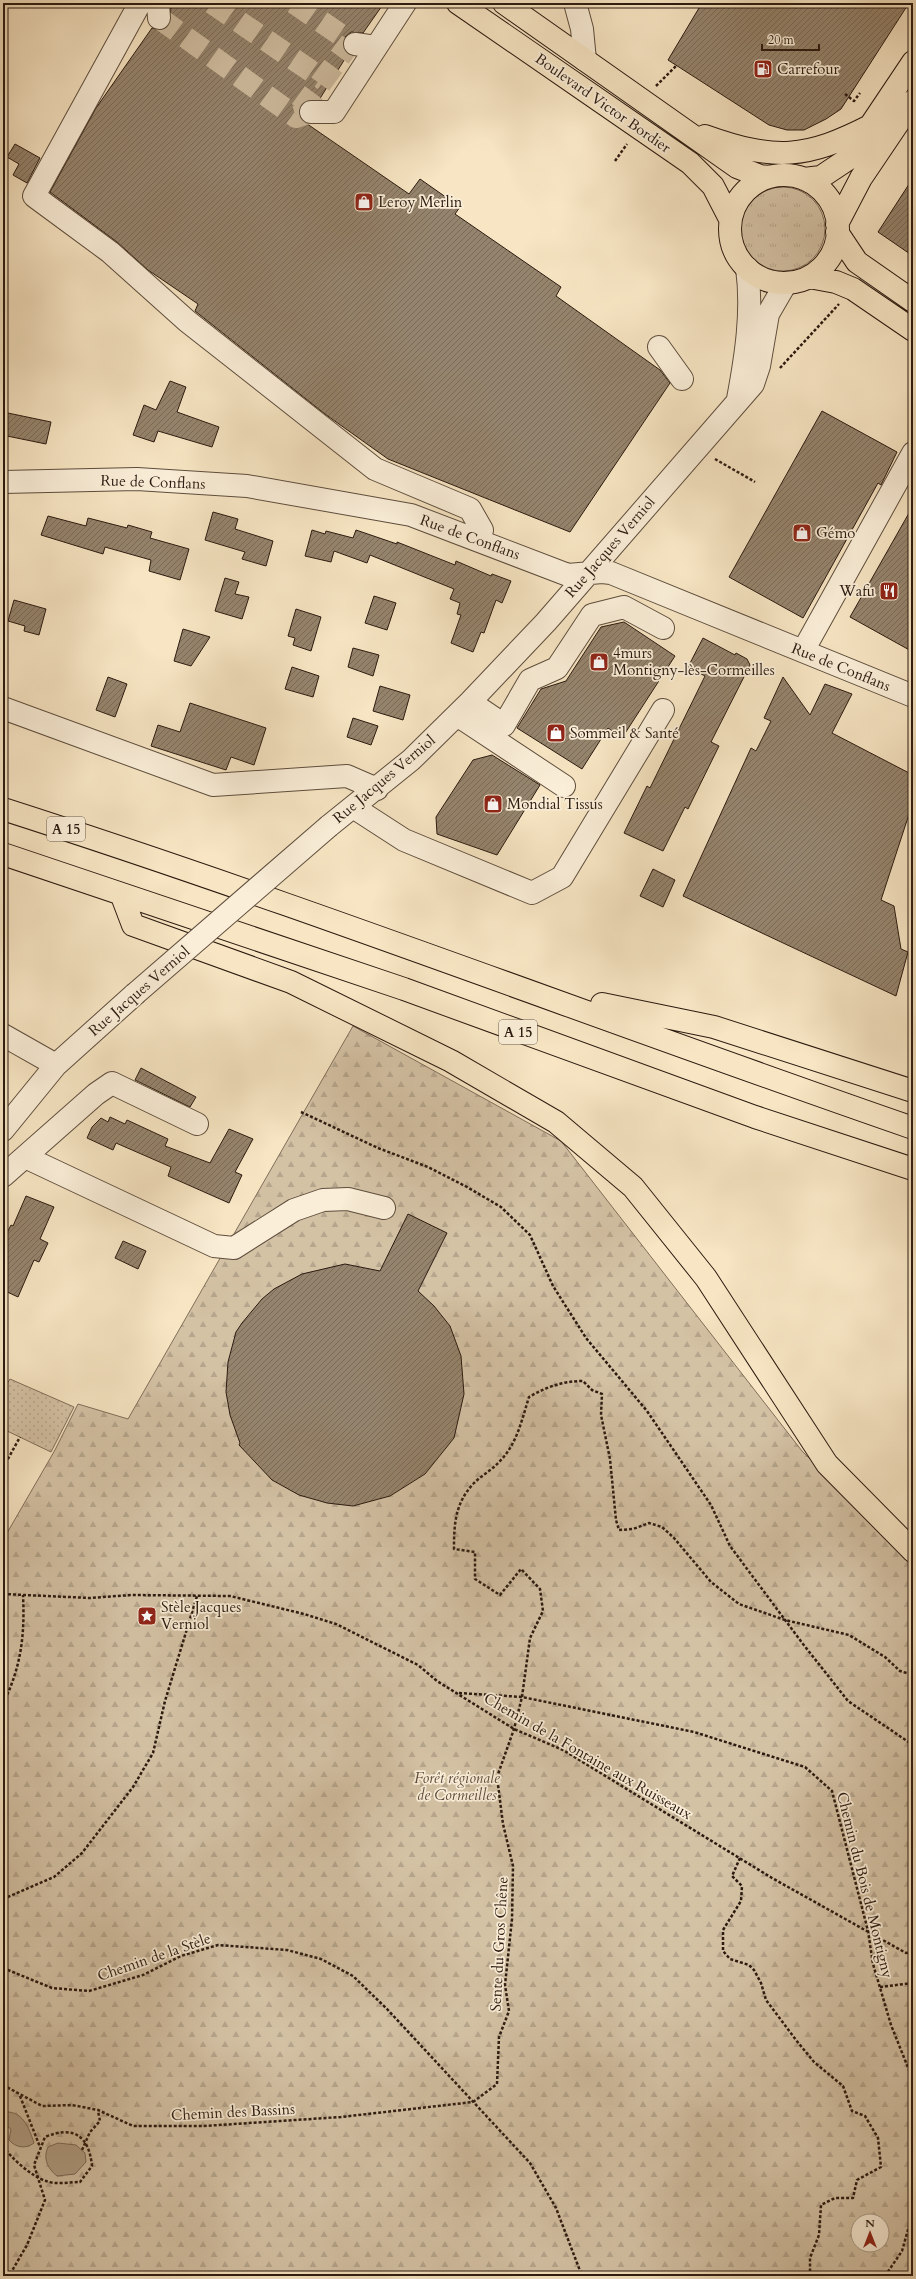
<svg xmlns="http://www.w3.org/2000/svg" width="916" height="2279" font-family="Cardo,serif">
<defs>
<pattern id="grass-tufts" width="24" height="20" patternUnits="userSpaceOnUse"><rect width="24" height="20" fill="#d4c2a5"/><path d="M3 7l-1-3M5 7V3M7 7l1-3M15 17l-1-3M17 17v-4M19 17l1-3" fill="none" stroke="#b6a68d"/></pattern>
<pattern id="forest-firs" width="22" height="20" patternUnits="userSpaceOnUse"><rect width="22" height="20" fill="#d4c2a5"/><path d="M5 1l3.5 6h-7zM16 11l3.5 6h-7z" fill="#b6a68d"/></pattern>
<pattern id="park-dots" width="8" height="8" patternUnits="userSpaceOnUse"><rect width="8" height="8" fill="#d4c2a5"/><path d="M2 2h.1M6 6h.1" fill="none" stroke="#b6a68d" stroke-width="1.8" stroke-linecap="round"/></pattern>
<pattern id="building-hatch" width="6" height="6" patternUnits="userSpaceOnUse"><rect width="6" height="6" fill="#95846d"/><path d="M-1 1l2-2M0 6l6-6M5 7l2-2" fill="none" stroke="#7a6b58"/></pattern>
</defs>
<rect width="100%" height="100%" fill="#f7e5c3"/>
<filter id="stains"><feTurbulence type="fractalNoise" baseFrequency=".005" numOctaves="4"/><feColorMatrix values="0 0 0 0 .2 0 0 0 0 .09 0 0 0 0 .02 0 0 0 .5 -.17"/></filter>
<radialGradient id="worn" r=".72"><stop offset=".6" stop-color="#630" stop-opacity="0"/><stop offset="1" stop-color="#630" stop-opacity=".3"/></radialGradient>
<path fill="url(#grass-tufts)" stroke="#806e5a" d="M741 229a42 42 0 1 1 84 0a42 42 0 1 1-84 0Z"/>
<path fill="url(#forest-firs)" stroke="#806e5a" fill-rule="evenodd" d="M 353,1026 L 561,1141 L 802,1451 L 913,1561 L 913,2276 L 3,2276 L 3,1540 L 55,1450 L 78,1404 L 128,1419 ZM 858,2221 L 882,2221 L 882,2245 L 858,2245 Z"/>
<path fill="url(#park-dots)" stroke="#806e5a" d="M 10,1379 L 74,1407 L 51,1452 L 3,1429 L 3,1390 Z"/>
<path fill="#b2a086" stroke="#7c6a57" d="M 3,2112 C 23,2110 29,2128 34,2143 C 26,2149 16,2148 9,2140 L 11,2129 L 3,2123 Z
M 58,2143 L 76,2145 L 85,2153 L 86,2162 L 75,2174 L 57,2176 C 47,2168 43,2158 48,2147 Z"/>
<path fill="url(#building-hatch)" stroke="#2b1a10" d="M 171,3 L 384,3 L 363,33 L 351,32 L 345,37 L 343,48 L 348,54 L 319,100 L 305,101 L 300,105 L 299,112 L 300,119 L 409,194 L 420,179 L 460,207 L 455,214 L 561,287 L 556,296 L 660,370 L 670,383 L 570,532 L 388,459 L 325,414 L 195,311 L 198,304 L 148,270 L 117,242 L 50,192 L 96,108 L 152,28 L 160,30 L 170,24 Z
M 702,3 L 909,3 L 841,109 L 826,119 L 804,130 L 787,130 L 769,125 L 668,60 Z
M 15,144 L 40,158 L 27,183 L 13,175 L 19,164 L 7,157 Z
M 913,178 L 913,256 L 878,232 Z
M 170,381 L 186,387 L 177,412 L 219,427 L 212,447 L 158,431 L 154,442 L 133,435 L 144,405 L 156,410 Z
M 822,411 L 897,452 L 881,485 L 878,483 L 803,618 L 729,577 Z
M 3,412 L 51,422 L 46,444 L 7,436 L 7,434 L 3,433 Z
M 913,506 L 913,652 L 850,617 Z
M 213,512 L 238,519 L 235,529 L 273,541 L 266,566 L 242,559 L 245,552 L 205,540 Z
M 48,516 L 86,526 L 88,518 L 127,528 L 128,525 L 152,532 L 150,538 L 189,549 L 180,580 L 149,571 L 151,560 L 105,547 L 103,554 L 41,535 Z
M 312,530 L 325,534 L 326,531 L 353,538 L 356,530 L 397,544 L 397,542 L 455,565 L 456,561 L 491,576 L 492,574 L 511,581 L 502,603 L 496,600 L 484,633 L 481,632 L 473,652 L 451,643 L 461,615 L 457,614 L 460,603 L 450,599 L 454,589 L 370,555 L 367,563 L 334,551 L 331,562 L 305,556 Z
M 225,578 L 239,582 L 235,594 L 249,597 L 242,619 L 215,611 Z
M 374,596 L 396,603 L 387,630 L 365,623 Z
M 14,600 L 46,609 L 39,635 L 24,631 L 25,626 L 8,621 Z
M 296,609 L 321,617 L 311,651 L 293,645 L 295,638 L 288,636 Z
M 624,622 L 675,656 L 622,738 L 608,728 L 582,769 L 517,728 L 541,689 L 566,681 L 601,627 Z
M 183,629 L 210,637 L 191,666 L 174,661 Z
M 703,638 L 735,655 L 736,653 L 747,659 L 750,665 L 711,742 L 719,746 L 688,809 L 685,807 L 663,851 L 624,833 L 647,786 L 650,788 L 705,676 L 688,667 Z
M 353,648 L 379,655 L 373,676 L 348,667 Z
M 292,667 L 319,676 L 313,697 L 285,689 Z
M 108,677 L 127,684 L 115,717 L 96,710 Z
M 783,677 L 810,715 L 825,684 L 852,694 L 832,733 L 913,775 L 913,802 L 881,900 L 894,906 L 901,949 L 908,952 L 896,996 L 683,896 L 751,748 L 756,751 L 771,721 L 764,718 Z
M 380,686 L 410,695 L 403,720 L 373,711 Z
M 190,703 L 266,728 L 254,765 L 231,757 L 226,770 L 151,746 L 158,725 L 180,732 Z
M 353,718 L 378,726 L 371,745 L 347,737 Z
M 492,755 L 540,785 L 497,855 L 437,834 L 436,817 L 473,760 Z
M 653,869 L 675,880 L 663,907 L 640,896 Z
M 141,1068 L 196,1097 L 190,1107 L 135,1080 Z
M 110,1117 L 125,1124 L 127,1120 L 168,1139 L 165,1146 L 210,1163 L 229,1129 L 253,1139 L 235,1172 L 242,1175 L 229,1203 L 168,1176 L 171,1167 L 116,1143 L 113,1150 L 87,1138 L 92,1127 L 101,1118 L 108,1122 Z
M 26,1196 L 54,1207 L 40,1239 L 48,1243 L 39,1262 L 34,1260 L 18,1297 L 3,1290 L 3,1241 L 11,1225 L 13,1226 Z
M 408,1214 L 447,1233 L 418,1291 L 434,1306 L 450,1326 L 461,1356 L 464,1394 L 454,1438 L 425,1474 L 390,1496 L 353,1506 L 327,1503 L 299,1495 L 272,1480 L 239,1445 L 240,1443 L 230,1415 L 226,1392 L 228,1362 L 236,1332 L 242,1323 L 262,1299 L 274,1289 L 302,1274 L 345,1264 L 380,1271 Z
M 123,1241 L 146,1251 L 138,1269 L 115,1258 Z"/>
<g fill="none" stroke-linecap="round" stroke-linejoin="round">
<path stroke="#cebc9f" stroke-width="22" stroke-dasharray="22 11" stroke-linecap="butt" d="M 212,3 L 324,80
M 294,3 L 351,42 L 296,117
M 159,18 L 296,117 L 311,112"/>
<defs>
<path id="minor" d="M 140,3 L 34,196 L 110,252 L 187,321 L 375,469 L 470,509 L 482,530 L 479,540
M 158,3 L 159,18
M 575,3 L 582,29 L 585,60
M 355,44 L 376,47
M 311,112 L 334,112 L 405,3
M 659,347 L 682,379
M 738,399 C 746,356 753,311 747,268
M 3,482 L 137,479 L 247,486 L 411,515 L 568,575 L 602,572 L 611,573 L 913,696
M 803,651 L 913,453
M 470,702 L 504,725 L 530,680 L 557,668 L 592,615 L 624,607 L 663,628
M 3,708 L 213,785 L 347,776 L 377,789
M 457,715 L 564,786
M 353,807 L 404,840 L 532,893 L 562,877 L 663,710
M 329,826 L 411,760 L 470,702 L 546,622 L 753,384 L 759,366 L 768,314 L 786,283
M 3,1035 L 56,1065
M 3,1130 L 56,1065 L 135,994
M 25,1157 L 214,1246 L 234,1248 L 294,1210 L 323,1200 L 348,1199 L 384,1208
M 3,1176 L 96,1094 L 112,1083 L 197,1124"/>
<path id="major" d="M 458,3 L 690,163 L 713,186 L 730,219
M 504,3 L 737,167 L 760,176 L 770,177
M 705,136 C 775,161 806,159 872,125
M730 229a54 54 0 1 1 108 0a54 54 0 1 1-108 0Z
M 804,179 L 821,177 L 848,159 L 913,62
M 837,224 L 861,178 L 913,101
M 837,232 L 857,262 L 913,301
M 809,277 L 836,282 L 853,289 L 913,330"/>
<path id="highway" d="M 3,809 C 309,907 609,1023 913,1128
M 3,854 L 404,989 L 755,1117 L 913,1169
M 122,896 L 133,925 L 291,982 L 451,1061 L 556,1122 L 633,1187 L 706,1278 L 827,1464 L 913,1551
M 602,1004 L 714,1027 L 913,1091"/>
</defs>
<use href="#minor" stroke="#5e4d3d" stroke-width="24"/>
<use href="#major" stroke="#2b1a10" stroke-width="24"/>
<use href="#highway" stroke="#2b1a10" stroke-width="24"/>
<path stroke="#2b1a10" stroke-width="2.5" stroke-dasharray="3 2" stroke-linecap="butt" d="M 656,86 L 677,65
M 845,94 L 854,101 L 860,93
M 615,161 L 627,144
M 780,368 L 839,304
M 715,459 L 755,482
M 301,1112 L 378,1148 L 428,1167 L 467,1187 L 501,1207 L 530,1235 L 553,1286 L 586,1338 L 647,1411 L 711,1505 L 730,1546 L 803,1644 L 848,1701 L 913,1745
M 3,1468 L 20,1437
M 3,1594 L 90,1598 L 131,1595 L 230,1596 L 304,1614 L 336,1624 L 418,1665 L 437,1681 L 514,1729 L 563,1750 L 772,1878 L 906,1953 L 913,1952
M 459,1693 L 522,1697 L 694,1732 L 805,1767 L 832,1791 L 868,1931 L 873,1964 L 891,2025 L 913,2080
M 3,1704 C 21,1667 25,1636 23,1595
M 740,1858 L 732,1876 L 742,1886 L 741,1901 L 723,1930 L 723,1951 L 730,1959 L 749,1965 L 754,1970 L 761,1983 L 766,2000 L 796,2040 L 814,2062 L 843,2086 L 852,2111 L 865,2116 L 878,2138 L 881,2167 L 857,2180 L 853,2198 L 835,2198 L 821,2205 L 819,2235 L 810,2258 L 810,2276
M 3,1899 L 54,1877 L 82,1853 L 133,1787 L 153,1753 L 165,1701 L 197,1596
M 3,1968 L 52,1988 L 89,1991 L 143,1975 L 181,1956 L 218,1945 L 287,1950 L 321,1959 L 353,1976 L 387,2009 L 530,2163 L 556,2208 L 582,2276
M 880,1987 L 913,1983
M 3,2085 L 42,2106 L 72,2105 L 98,2110 L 133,2126 L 204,2126 L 341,2117 L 473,2102
M 20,2096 L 40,2147
M 473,2102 L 497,2084 L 499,2037 L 509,2011 L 505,1985 L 512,1919 L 513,1866 L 503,1824 L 497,1777 L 514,1729 L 522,1697 L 530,1638 L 543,1611 L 540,1589 L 521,1569 L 500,1595 L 475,1579 L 475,1552 L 454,1549 C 454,1524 455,1503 474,1483 C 482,1475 492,1470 500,1461 C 517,1444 522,1419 529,1397 C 546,1387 563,1381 583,1381 L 592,1390 L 602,1394 L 601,1415 L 610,1459 L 616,1520 L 619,1530 L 633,1529 L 649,1523 L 662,1527 L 674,1538 L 711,1582 L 739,1604 L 785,1620 L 849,1635 L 885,1657 L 900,1671 L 913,1675
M 3,2146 C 10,2157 32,2177 46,2181 C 56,2185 70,2182 80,2182 L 92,2166 C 89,2136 74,2125 45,2137 L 34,2165 L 45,2200 L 27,2245 L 9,2276
M 82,2150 L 90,2132 L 100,2121 L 98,2111
M 885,2276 L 902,2251 L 913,2212"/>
<use href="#minor" stroke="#faeed8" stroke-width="22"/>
<use href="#major" stroke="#f7e5c3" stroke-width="22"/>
<use href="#highway" stroke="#f7e5c3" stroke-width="22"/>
<defs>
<path id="minor-bridge" d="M 135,994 L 329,826"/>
</defs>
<use href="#minor-bridge" stroke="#5e4d3d" stroke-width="24" stroke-linecap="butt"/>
<use href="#minor-bridge" stroke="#faeed8" stroke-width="22"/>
</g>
<defs>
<symbol id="fuel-square" viewBox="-11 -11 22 22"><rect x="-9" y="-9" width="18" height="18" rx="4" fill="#8f2418" stroke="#faeed8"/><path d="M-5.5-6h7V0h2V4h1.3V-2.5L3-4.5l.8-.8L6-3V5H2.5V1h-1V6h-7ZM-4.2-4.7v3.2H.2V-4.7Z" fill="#fff"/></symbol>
<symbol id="shop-square" viewBox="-11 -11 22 22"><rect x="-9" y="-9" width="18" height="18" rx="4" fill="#8f2418" stroke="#faeed8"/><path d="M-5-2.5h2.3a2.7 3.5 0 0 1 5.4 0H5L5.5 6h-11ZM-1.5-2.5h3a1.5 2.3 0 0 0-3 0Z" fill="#fff"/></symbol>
<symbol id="restaurant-square" viewBox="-11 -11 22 22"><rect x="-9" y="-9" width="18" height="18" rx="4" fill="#8f2418" stroke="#faeed8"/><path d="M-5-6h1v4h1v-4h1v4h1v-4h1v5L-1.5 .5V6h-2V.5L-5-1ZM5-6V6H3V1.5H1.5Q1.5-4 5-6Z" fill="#fff"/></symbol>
<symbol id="sight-square" viewBox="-11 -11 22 22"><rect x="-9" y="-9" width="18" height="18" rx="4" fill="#8f2418" stroke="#faeed8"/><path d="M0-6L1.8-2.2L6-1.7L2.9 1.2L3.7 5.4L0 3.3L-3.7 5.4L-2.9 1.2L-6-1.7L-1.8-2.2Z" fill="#fff"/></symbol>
</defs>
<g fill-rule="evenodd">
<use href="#fuel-square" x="752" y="58" width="22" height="22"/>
<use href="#shop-square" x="353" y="191" width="22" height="22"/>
<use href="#shop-square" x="791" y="522" width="22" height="22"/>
<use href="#restaurant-square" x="878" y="580" width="22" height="22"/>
<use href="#shop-square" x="588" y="651" width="22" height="22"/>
<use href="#shop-square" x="545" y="722" width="22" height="22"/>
<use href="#shop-square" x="482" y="793" width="22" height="22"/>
<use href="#sight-square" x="136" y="1605" width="22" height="22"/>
</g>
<g text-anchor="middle" stroke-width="3.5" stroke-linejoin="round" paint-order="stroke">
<g fill="#faeed8" stroke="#695a4c" stroke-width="1">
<rect x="47" y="817" width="38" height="24" rx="3"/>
<rect x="499" y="1020" width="38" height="24" rx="3"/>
</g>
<g font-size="14" font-weight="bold" fill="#2b1a10">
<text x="66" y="834">A 15</text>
<text x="518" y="1037">A 15</text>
</g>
<g font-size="15" fill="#2b1a10" stroke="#faeed8" text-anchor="start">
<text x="777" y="74">Carrefour</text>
<text x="378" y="207">Leroy Merlin</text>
<text x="816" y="538">Gémo</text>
<text x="875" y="596" text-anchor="end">Wafu</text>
<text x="613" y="658">4murs<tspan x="613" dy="17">Montigny-lès-Cormeilles</tspan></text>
<text x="570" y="738">Sommeil &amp; Santé</text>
<text x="507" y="809">Mondial Tissus</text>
<text x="161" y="1612">Stèle Jacques<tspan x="161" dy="17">Verniol</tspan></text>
</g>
<g font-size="15" fill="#2b1a10" stroke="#faeed8">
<text transform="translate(603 103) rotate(35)" y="5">Boulevard Victor Bordier</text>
<text transform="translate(153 482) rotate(2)" y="5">Rue de Conflans</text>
<text transform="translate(470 537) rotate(20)" y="5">Rue de Conflans</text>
<text transform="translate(610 547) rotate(-49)" y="5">Rue Jacques Verniol</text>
<text transform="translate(841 667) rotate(22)" y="5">Rue de Conflans</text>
<text transform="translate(384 779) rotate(-40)" y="5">Rue Jacques Verniol</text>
<text transform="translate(139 991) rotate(-41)" y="5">Rue Jacques Verniol</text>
<text transform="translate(588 1756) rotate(30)" y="5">Chemin de la Fontaine aux Ruisseaux</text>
<text transform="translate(865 1885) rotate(76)" y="5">Chemin du Bois de Montigny</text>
<text transform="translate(499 1944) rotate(-87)" y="5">Sente du Gros Chêne</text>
<text transform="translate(154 1957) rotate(-19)" y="5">Chemin de la Stèle</text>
<text transform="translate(233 2112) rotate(-3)" y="5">Chemin des Bassins</text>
</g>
<g font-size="15" font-style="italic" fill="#5e4c3d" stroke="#faeed8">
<text x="457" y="1783">Forêt régionale<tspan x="457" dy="17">de Cormeilles</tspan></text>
</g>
</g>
<rect width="916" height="2279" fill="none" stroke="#f7e5c3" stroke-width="16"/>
<rect x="4" y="4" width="908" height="2271" fill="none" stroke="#2b1a10" stroke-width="2"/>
<rect x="8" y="8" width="900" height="2263" fill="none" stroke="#2b1a10"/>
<g transform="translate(870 2233)"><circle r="19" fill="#faeed8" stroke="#a79988"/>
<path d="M0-3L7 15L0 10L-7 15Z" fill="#8f2418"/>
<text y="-6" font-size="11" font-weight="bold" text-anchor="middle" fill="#2b1a10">N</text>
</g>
<path d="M762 44v6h57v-6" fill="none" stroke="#2b1a10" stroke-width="2"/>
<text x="768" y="44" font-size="12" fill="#2b1a10" stroke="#faeed8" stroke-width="3" paint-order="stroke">20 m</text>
<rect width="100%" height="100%" filter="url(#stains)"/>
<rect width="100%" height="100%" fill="url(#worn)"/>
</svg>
